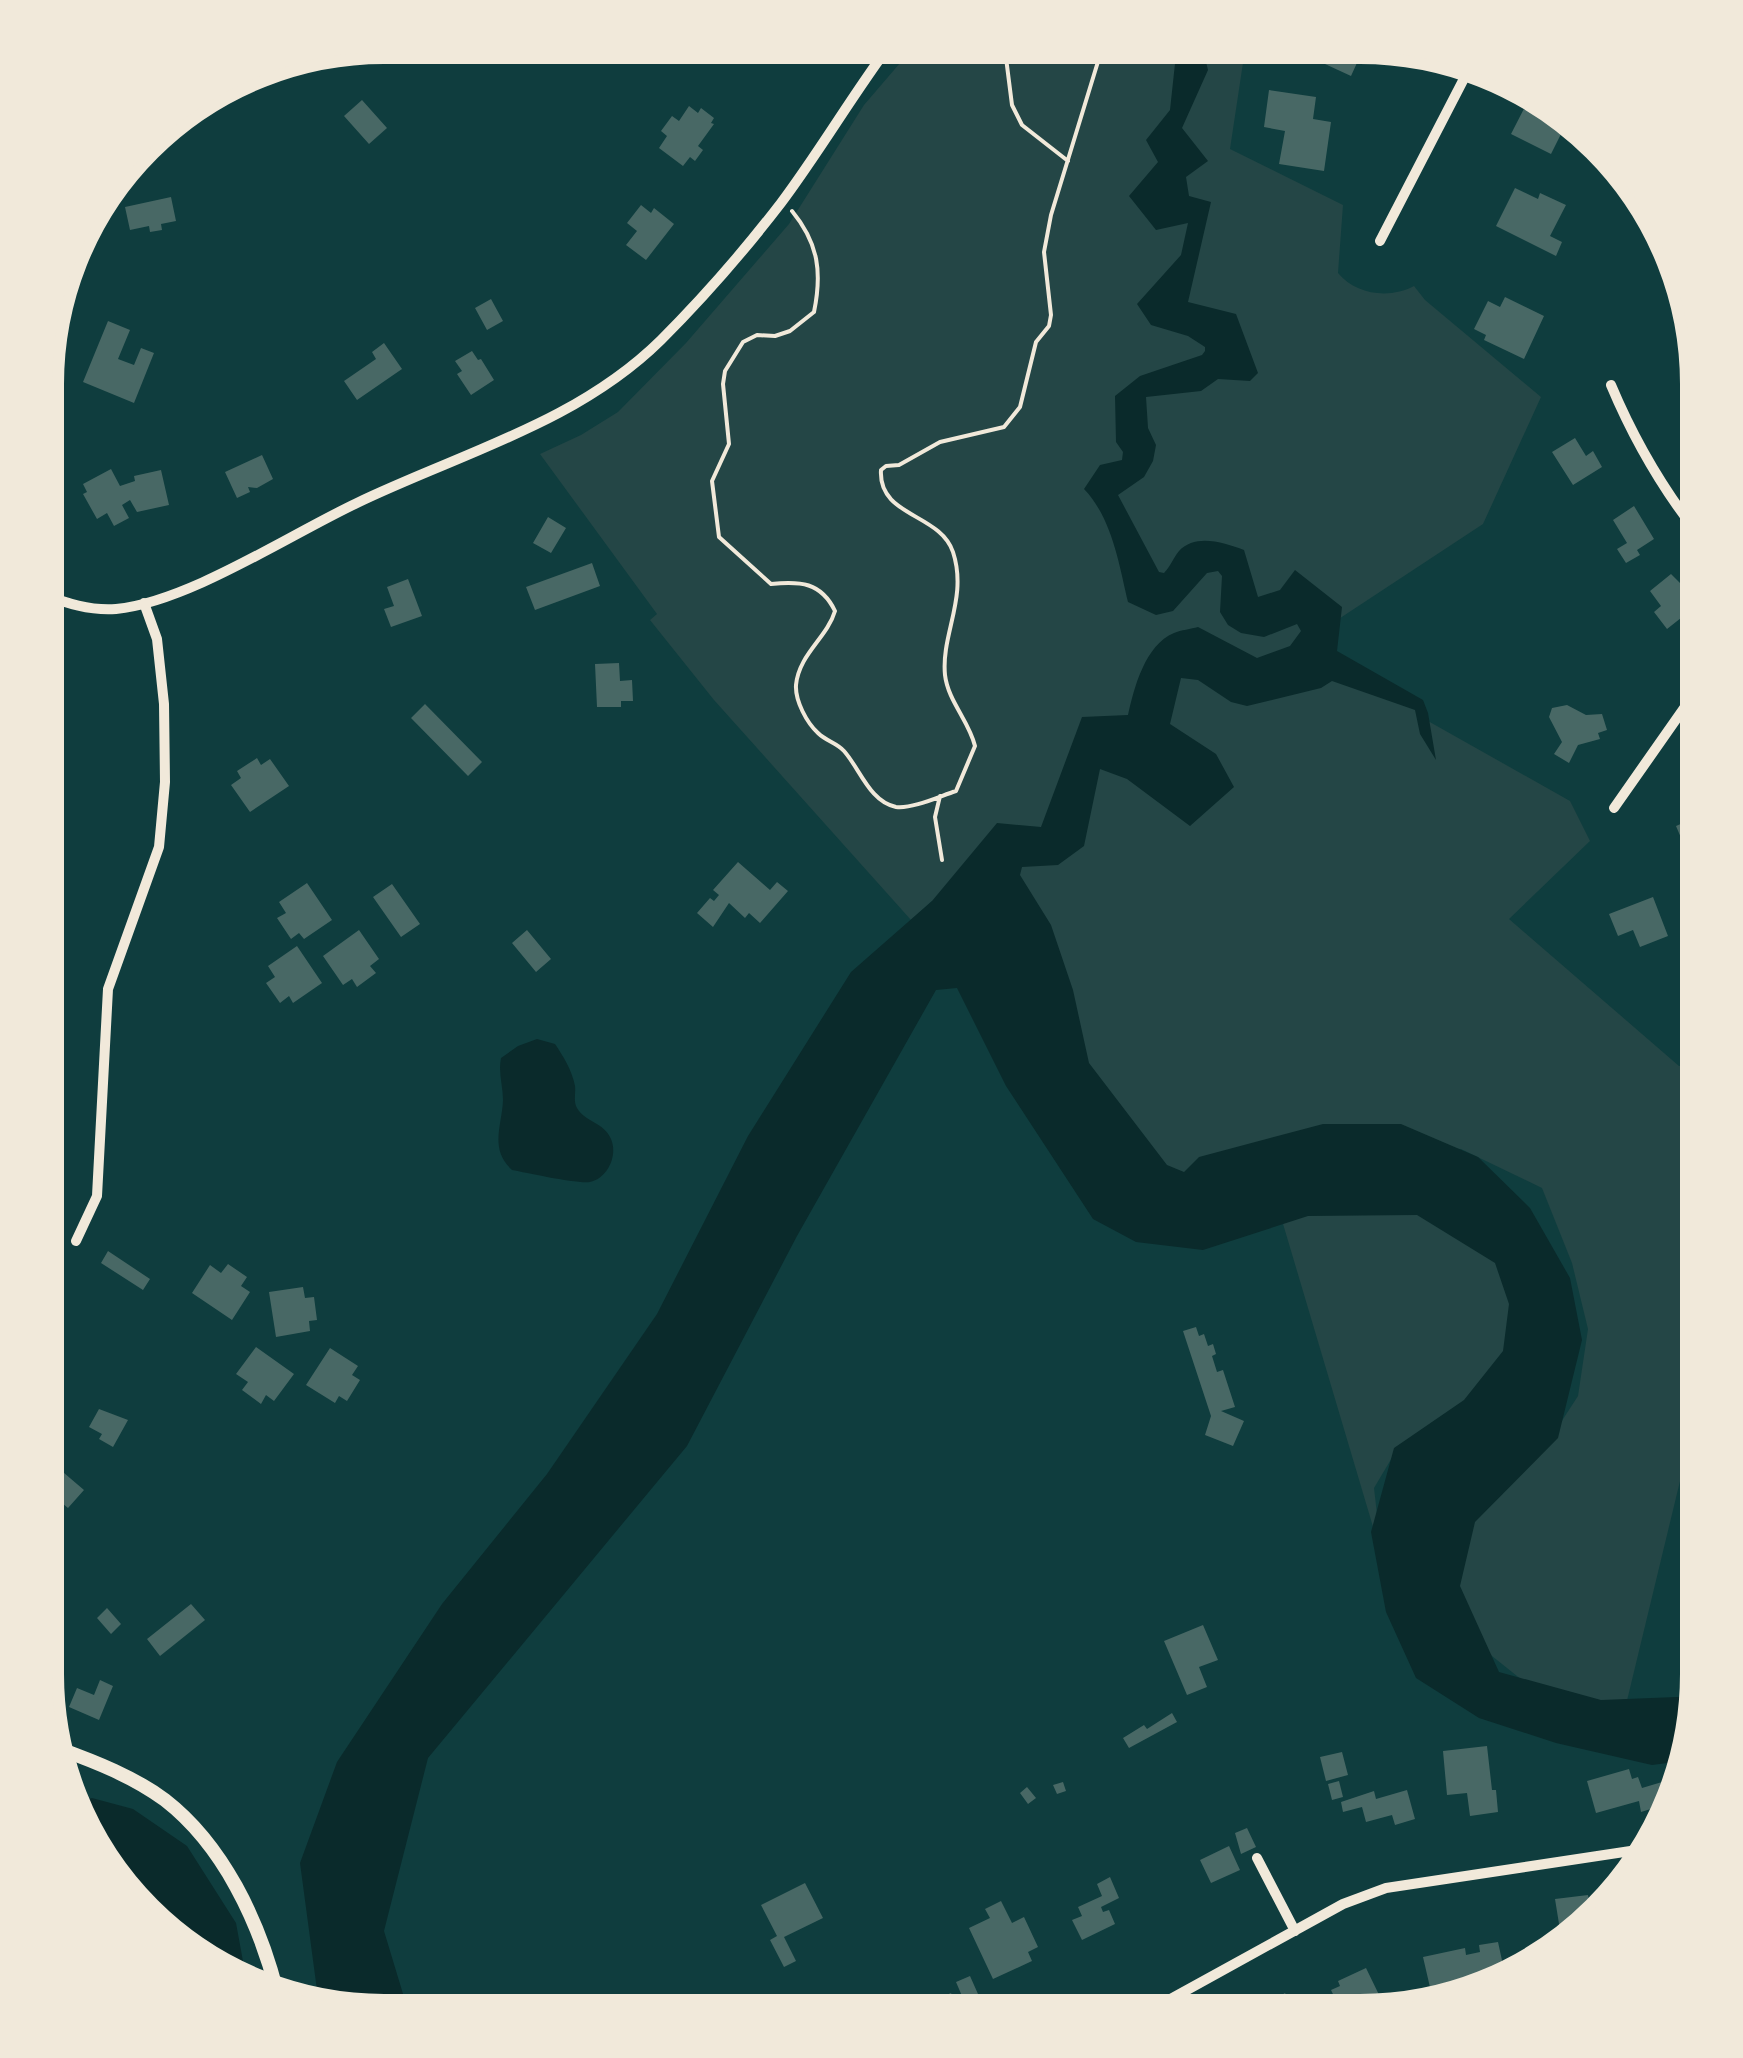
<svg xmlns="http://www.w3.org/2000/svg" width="1743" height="2058" font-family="'Exo 2',sans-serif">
<rect width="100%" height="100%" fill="#0f3d3e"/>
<path fill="#244646" d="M 918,42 L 1246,43 L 1230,149 L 1343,205 L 1338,273 C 1356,295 1390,299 1414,286 L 1425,300 L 1541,397 L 1483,524 L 1322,630 L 1306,655 L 1420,708 L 1428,721 L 1570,801 L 1590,841 L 1509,919 L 1679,1066 L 1703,1064 L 1702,1390 L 1624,1713 L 1522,1680 L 1457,1628 L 1429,1552 L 1541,1453 L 1578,1396 L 1588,1329 L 1572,1263 L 1542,1188 L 1461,1149 L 1304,1146 L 1175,1184 L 932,901 L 911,920 L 714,700 L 650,620 L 657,614 L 540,454 L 581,435 L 618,412 L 686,343 L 789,224 L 864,105 Z
M 1407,1191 L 1519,1278 L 1525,1358 L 1393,1456 L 1374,1488 L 1382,1557 L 1278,1207 Z"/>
<path fill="#0a2a2b" d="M 1174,42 L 1201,42 L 1208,70 L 1182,128 L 1208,161 L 1186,177 L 1189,196 L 1211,202 L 1188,302 L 1236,314 L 1258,373 L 1250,381 L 1218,379 L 1201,391 L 1146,397 L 1148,428 L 1156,445 L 1153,461 L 1144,477 L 1118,495 L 1159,572 L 1164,573 C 1171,566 1173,558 1179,551 C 1196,533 1224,543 1244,550 L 1258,597 L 1280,590 L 1295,570 L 1342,607 L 1337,651 L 1423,700 L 1428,713 L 1436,760 L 1420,734 L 1415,710 L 1332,681 L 1321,688 L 1247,706 L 1231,702 L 1198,680 L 1181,678 L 1170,724 L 1216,754 L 1234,787 L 1190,826 L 1127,779 L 1100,769 L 1084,846 L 1058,865 L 1022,867 L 1020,875 L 1051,925 L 1073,990 L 1089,1063 L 1167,1165 L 1184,1172 L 1199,1157 L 1323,1124 L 1401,1124 L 1478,1157 L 1530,1208 L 1570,1278 L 1582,1340 L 1558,1438 L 1475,1522 L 1460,1586 L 1499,1672 L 1601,1700 L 1702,1696 L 1683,1761 L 1652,1765 L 1556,1743 L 1479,1718 L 1416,1678 L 1386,1612 L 1371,1532 L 1394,1448 L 1464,1400 L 1503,1351 L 1509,1304 L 1495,1263 L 1417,1215 L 1308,1216 L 1203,1250 L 1136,1242 L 1093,1219 L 1006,1086 L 957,988 L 936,990 L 797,1236 L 687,1446 L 428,1758 L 384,1931 L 410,2017 L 360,2017 L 319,2005 L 300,1863 L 337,1762 L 442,1604 L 547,1474 L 657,1314 L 748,1136 L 851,972 L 932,901 L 997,823 L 1041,827 L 1082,717 L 1128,715 C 1134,688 1145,645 1174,633 C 1181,630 1191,629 1198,627 L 1257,658 L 1290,646 L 1301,631 L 1297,624 L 1264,637 L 1241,633 L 1228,625 L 1220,612 L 1222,576 L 1218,571 L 1207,573 L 1173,611 L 1156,615 L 1128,602 C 1119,564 1112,518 1084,489 L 1100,465 L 1122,460 L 1123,452 L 1116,442 L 1115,396 L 1140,376 L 1202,355 L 1205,351 L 1205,347 L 1188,336 L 1151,325 L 1137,304 L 1181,255 L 1188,223 L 1156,230 L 1129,196 L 1158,162 L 1146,140 L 1170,110 L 1177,45 Z
M 537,1039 L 555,1044 C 563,1056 572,1070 575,1086 C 576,1094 573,1101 577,1108 C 585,1122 605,1123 611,1139 C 618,1155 608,1178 590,1182 C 577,1184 528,1173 512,1170 C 489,1149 502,1126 503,1100 C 503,1086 498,1073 501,1058 L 518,1046 Z
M 92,1798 L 133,1809 L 187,1846 L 236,1923 L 247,1983 L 211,1972 L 86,1847 L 74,1803 Z"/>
<path fill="#486865" d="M 1303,43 L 1366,43 L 1351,76 L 1299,52 Z
M 1269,90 L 1316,97 L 1313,119 L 1331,122 L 1324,171 L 1279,164 L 1285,131 L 1264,127 Z
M 1533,91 L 1550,98 L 1569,118 L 1551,154 L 1511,134 Z
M 362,100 L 387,128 L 369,144 L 344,116 Z
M 689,106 L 698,113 L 701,108 L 714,118 L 711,123 L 714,124 L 698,146 L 703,150 L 695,161 L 690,157 L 683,166 L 659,148 L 667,136 L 661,131 L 672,116 L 679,121 Z
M 1515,188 L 1538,199 L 1540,193 L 1566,205 L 1550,236 L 1562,242 L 1556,256 L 1496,226 Z
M 171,197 L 176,221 L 161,224 L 162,230 L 150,232 L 149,226 L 130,230 L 125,207 Z
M 641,205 L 651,213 L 654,208 L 674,224 L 646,260 L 626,245 L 637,231 L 627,223 Z
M 1505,297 L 1544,316 L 1524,359 L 1484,340 L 1486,335 L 1474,329 L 1488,301 L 1500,307 Z
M 491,299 L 503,321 L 487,330 L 475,308 Z
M 108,321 L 130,330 L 118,359 L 134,365 L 141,348 L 154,353 L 134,403 L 83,382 Z
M 384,343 L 402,369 L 357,400 L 344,381 L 376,359 L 372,352 Z
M 472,351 L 478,360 L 481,359 L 494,380 L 471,395 L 457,374 L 462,371 L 455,361 Z
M 1575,438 L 1586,456 L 1593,451 L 1602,467 L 1573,485 L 1552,452 Z
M 262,455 L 273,479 L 257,488 L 248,487 L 250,492 L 237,498 L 225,472 Z
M 111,469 L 120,486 L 135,481 L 134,476 L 161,470 L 169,505 L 137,512 L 130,500 L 122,505 L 129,518 L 114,526 L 107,513 L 97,519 L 83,494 L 87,492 L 83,484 Z
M 1634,506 L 1654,539 L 1637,550 L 1640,555 L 1626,563 L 1617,549 L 1627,543 L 1613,520 Z
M 548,517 L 566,528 L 551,553 L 533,543 Z
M 592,563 L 600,586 L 535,610 L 526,587 Z
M 1671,574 L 1700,603 L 1667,629 L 1654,612 L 1661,606 L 1650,591 Z
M 408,579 L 422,616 L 391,627 L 384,609 L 394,606 L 387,587 Z
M 619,663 L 620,681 L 632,680 L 633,701 L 621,701 L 621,707 L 597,707 L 595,664 Z
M 42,687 L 58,695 L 42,728 Z
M 425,704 L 482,762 L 468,776 L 411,718 Z
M 1567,705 L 1586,715 L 1602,714 L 1607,730 L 1598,733 L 1600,739 L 1578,745 L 1569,763 L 1554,754 L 1562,742 L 1549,717 L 1552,708 Z
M 257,758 L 261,765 L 270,759 L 289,786 L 250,812 L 231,785 L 241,778 L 237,771 Z
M 1699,816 L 1703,825 L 1703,859 L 1692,864 L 1676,826 Z
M 738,862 L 770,890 L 777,882 L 788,891 L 760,923 L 749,913 L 745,918 L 729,903 L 713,927 L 697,913 L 710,898 L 714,901 L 719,895 L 713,890 Z
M 307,883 L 332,920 L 304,939 L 299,933 L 291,939 L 277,918 L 286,913 L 279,902 Z
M 392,884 L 420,924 L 401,937 L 373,897 Z
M 1653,897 L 1668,936 L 1640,947 L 1633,930 L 1618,936 L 1609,914 Z
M 359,930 L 379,959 L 370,966 L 376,973 L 357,987 L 352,979 L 343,985 L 323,956 Z
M 527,930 L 551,959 L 536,972 L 512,943 Z
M 297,946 L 322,983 L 293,1003 L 289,996 L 280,1003 L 266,983 L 275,977 L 268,966 Z
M 41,1210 L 60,1214 L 58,1224 L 41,1222 Z
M 108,1251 L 150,1279 L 143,1290 L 101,1263 Z
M 228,1264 L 247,1277 L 241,1286 L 250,1292 L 232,1320 L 192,1293 L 210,1265 L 221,1273 Z
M 303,1287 L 305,1298 L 314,1297 L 317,1320 L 309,1321 L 310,1331 L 276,1337 L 269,1292 Z
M 1196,1327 L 1199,1336 L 1204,1334 L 1208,1346 L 1213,1344 L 1216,1354 L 1212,1356 L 1217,1372 L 1223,1370 L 1235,1407 L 1221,1411 L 1244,1421 L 1233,1446 L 1205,1435 L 1211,1416 L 1183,1331 Z
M 256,1347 L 294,1374 L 274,1401 L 266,1395 L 261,1404 L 242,1390 L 248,1382 L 236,1374 Z
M 330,1348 L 358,1366 L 352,1375 L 360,1380 L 347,1401 L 339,1396 L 335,1403 L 306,1385 Z
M 99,1409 L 128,1420 L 113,1447 L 99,1439 L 102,1434 L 89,1427 Z
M 50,1461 L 84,1490 L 68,1508 L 40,1485 L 40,1472 Z
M 191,1604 L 205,1620 L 160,1656 L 147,1639 Z
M 107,1608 L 121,1624 L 111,1634 L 97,1618 Z
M 1203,1625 L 1218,1660 L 1199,1667 L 1207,1687 L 1187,1695 L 1164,1641 Z
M 100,1680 L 113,1686 L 99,1720 L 69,1707 L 77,1688 L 94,1695 Z
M 53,1683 L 58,1685 L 49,1708 L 44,1689 L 49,1692 Z
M 1172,1713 L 1177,1722 L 1129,1748 L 1123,1738 L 1144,1725 L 1147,1729 Z
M 1487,1746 L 1492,1790 L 1496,1790 L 1498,1812 L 1470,1816 L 1467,1793 L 1447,1795 L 1443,1751 Z
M 1342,1752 L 1348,1775 L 1326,1781 L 1320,1757 Z
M 1629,1769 L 1632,1779 L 1638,1777 L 1642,1788 L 1672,1779 L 1675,1788 L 1670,1803 L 1641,1812 L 1639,1801 L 1596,1813 L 1587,1781 Z
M 1339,1781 L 1343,1797 L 1332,1800 L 1328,1784 Z
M 1063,1782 L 1066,1791 L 1057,1794 L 1053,1785 Z
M 1027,1787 L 1036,1798 L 1028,1804 L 1020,1793 Z
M 1407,1790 L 1415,1819 L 1395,1825 L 1392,1815 L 1366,1822 L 1362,1807 L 1343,1812 L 1341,1802 L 1374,1791 L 1376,1799 Z
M 1247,1828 L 1256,1847 L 1241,1854 L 1235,1833 Z
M 1229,1846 L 1240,1870 L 1211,1883 L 1200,1860 Z
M 1110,1877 L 1119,1898 L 1101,1907 L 1103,1912 L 1109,1910 L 1115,1924 L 1082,1940 L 1072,1920 L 1082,1916 L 1078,1907 L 1102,1896 L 1097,1884 Z
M 805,1883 L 823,1918 L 784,1937 L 796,1961 L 784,1967 L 770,1940 L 777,1936 L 761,1905 Z
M 1588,1895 L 1591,1913 L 1574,1930 L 1560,1930 L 1555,1899 Z
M 1001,1901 L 1012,1923 L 1024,1917 L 1038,1947 L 1028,1952 L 1032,1961 L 993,1979 L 969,1928 L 990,1918 L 985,1909 Z
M 1557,1937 L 1558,1945 L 1543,1959 L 1539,1940 Z
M 1498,1942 L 1503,1965 L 1484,1969 L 1485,1976 L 1455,1982 L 1457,1991 L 1432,1996 L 1423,1957 L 1465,1948 L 1466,1955 L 1480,1952 L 1479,1945 Z
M 1366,1968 L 1383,2003 L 1355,2016 L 1352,2011 L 1343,2015 L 1331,1990 L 1340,1986 L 1338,1981 Z
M 970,1976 L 982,2003 L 968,2010 L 956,1982 Z
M 951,1993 L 961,2015 L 927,2017 L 922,2006 Z
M 1285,1993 L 1297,2012 L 1288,2017 L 1269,2017 L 1263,2006 Z"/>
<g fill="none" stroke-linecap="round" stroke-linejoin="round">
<path stroke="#f1e9da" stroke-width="4" d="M 1004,42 L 1012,105 L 1022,125 L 1068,161
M 792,211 C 819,244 822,273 814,312 L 790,331 L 775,336 L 757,335 L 743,342 L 725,371 L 723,384 L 729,444 L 712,481 L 719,537 L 771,584 C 800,581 821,582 835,611 C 827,638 799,654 796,685 C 795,701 807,723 818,733 C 826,741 837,743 844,751 C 860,769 870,802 896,807 C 913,809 940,796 956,791 L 975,746 C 969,721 948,701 945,675 C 941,634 968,598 953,552 C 940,513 878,517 881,470 L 886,466 L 899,465 L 940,442 L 1004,427 L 1020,407 L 1036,342 L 1049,326 L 1051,315 L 1044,252 L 1051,215 L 1104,42
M 940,796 L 935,817 L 942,860"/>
<path stroke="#f1e9da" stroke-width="10" d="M 1380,241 L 1470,67
M 1611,385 C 1635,442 1664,492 1703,540
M 42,594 C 66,603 90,611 116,609 C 188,602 289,535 357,503 C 461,453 577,423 661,340 C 704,297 744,251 781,203 C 820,151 853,94 892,42
M 1614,808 L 1703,681
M 76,1241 L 97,1196 L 108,989 L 159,847 L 165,782 L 164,704 L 157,639 L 144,603
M 41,1421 L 45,1418
M 1257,1858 L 1295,1931
M 1138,2017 L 1343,1904 L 1386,1888 L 1657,1847"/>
<path stroke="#f1e9da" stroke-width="14" d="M 60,1749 C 96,1762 134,1777 165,1800 C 223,1845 259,1921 277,1992"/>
</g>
<path d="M0 0H1743V2058H0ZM384 58H1360A326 326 0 0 1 1686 384V1674A326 326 0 0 1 1360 2000H384A326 326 0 0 1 58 1674V384A326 326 0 0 1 384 58Z" fill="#f1e9da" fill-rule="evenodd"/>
<path fill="none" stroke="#f1e9da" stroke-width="12" d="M384 58H1360A326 326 0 0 1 1686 384V1674A326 326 0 0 1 1360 2000H384A326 326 0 0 1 58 1674V384A326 326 0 0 1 384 58Z"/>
</svg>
